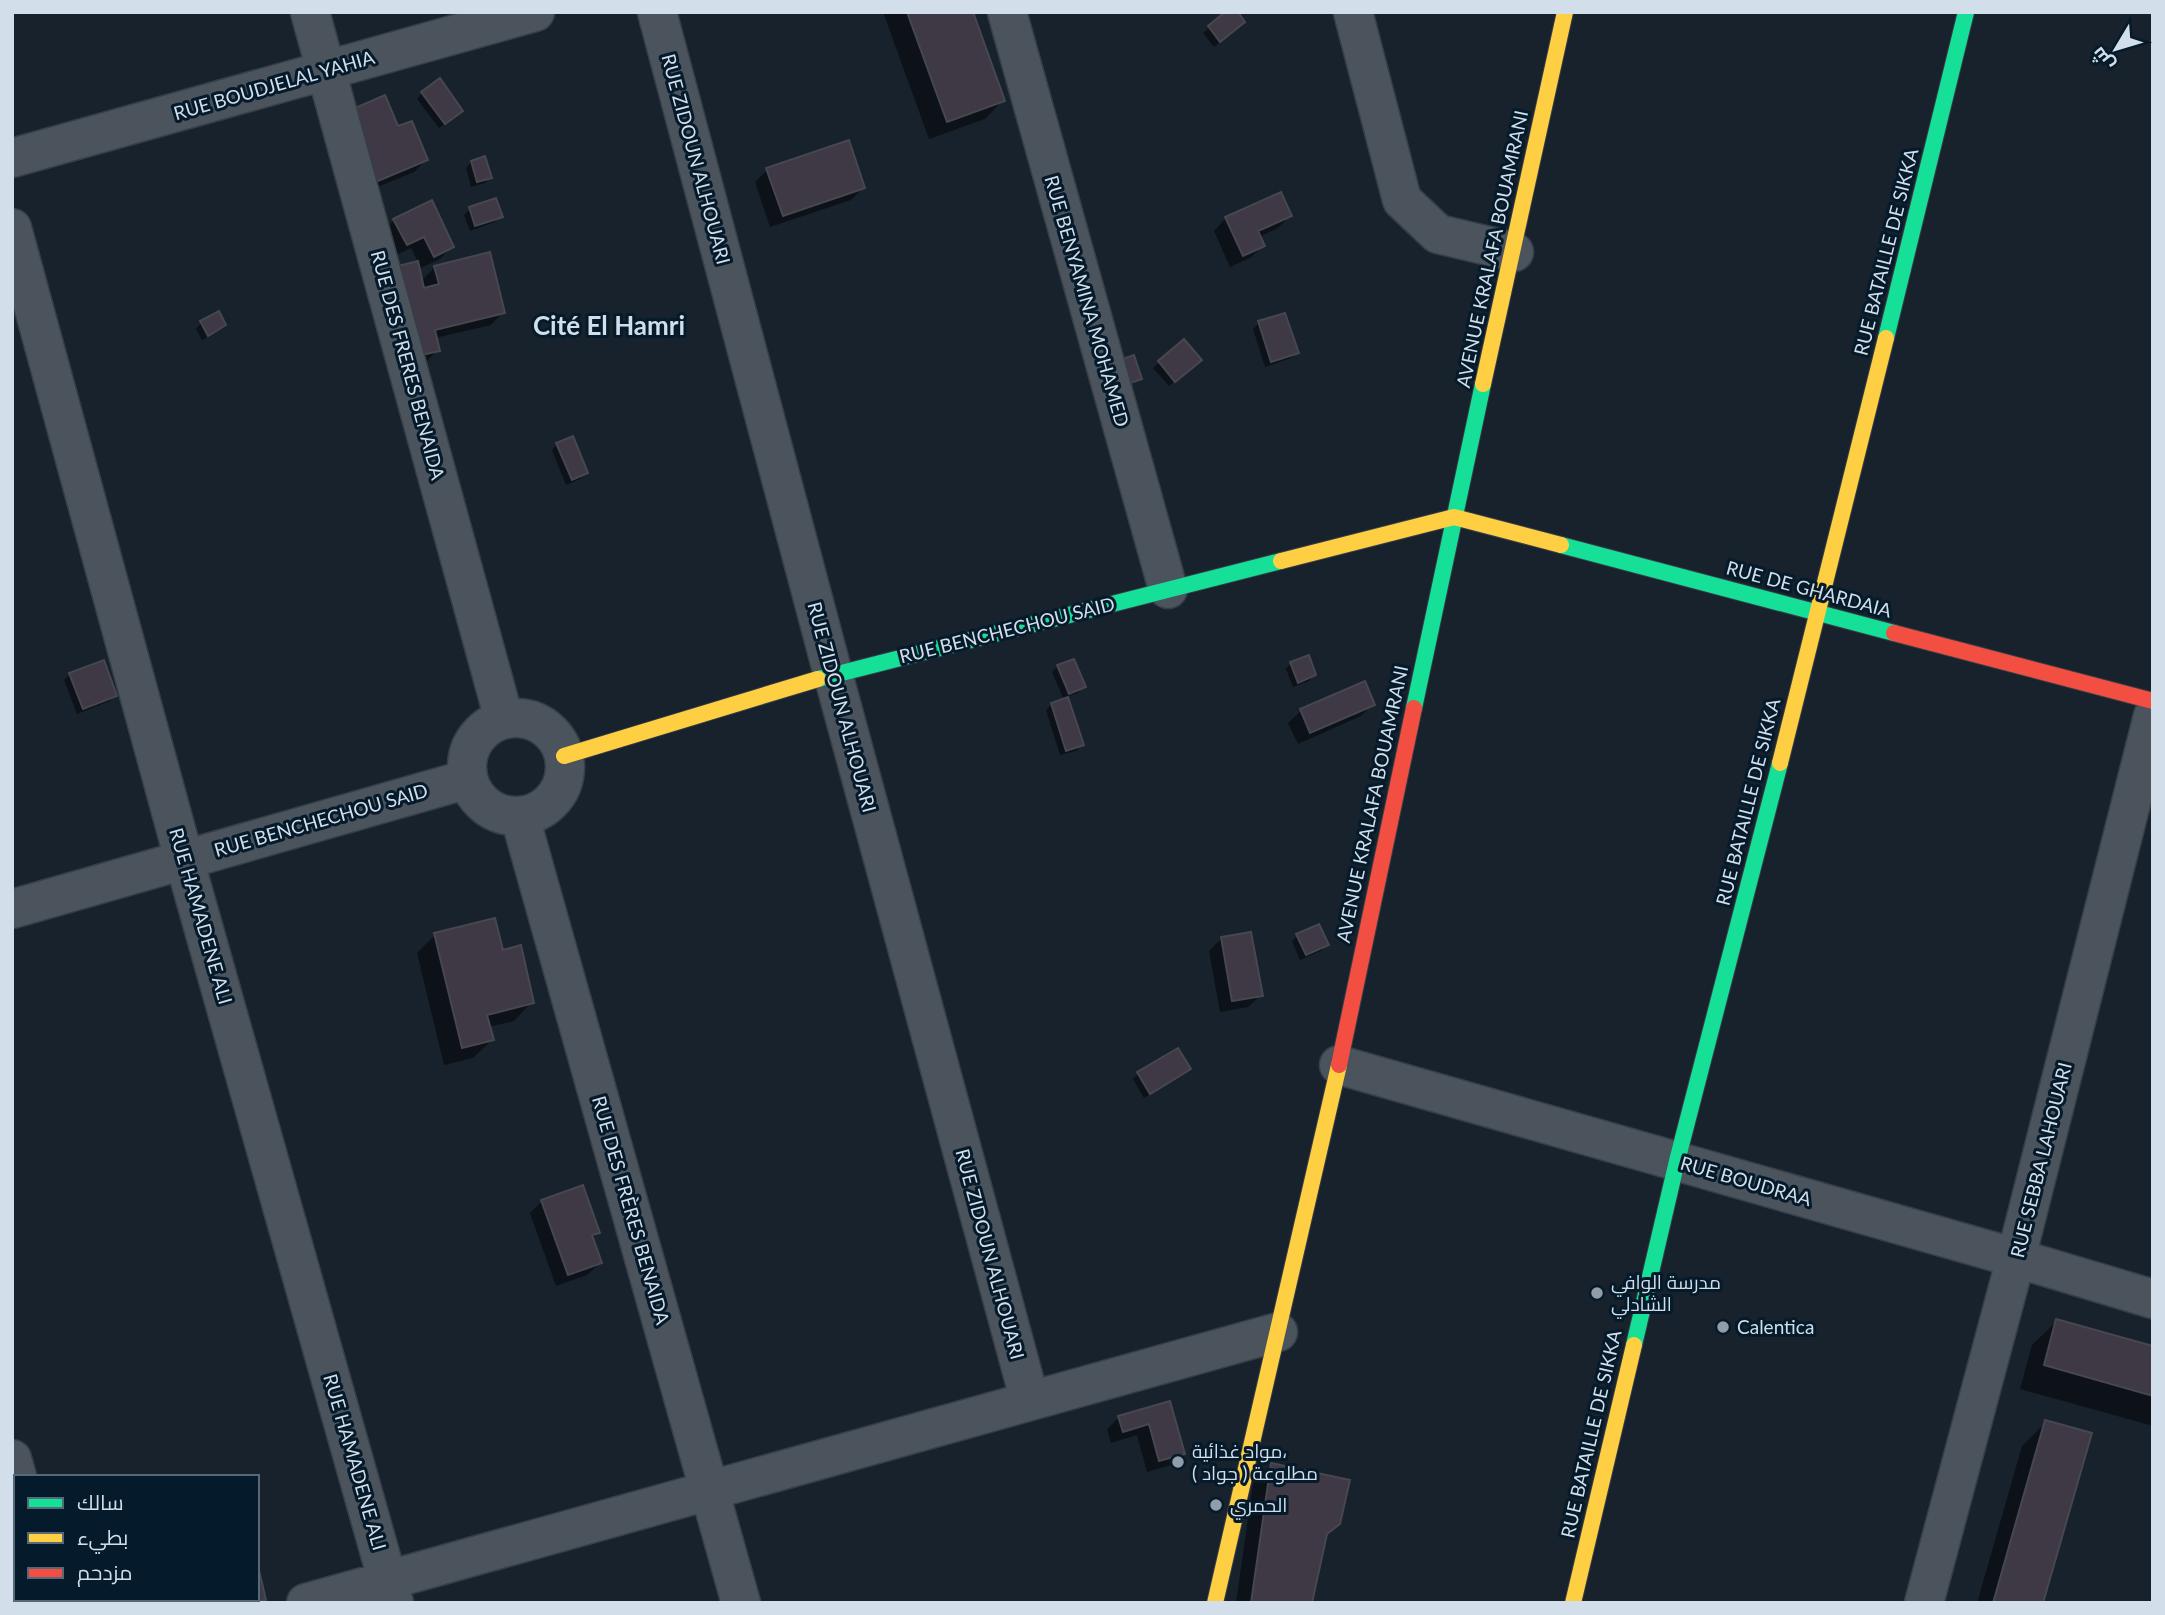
<svg xmlns="http://www.w3.org/2000/svg" width="2165" height="1615" font-family="Lato,Cairo,sans-serif">
<rect width="100%" height="100%" fill="#17222c"/>
<path fill="#0007" d="M 883,12 L 971,12 L 1003,100 L 985,119 L 929,139 Z
M 1228,12 L 1237,28 L 1214,47 L 1203,33 Z
M 422,93 L 456,116 L 439,128 L 417,99 Z
M 397,129 L 426,160 L 414,172 L 358,195 Z
M 471,162 L 490,177 L 485,183 L 471,187 L 466,168 Z
M 767,170 L 863,188 L 851,200 L 770,227 L 755,182 Z
M 470,209 L 501,216 L 495,222 L 470,231 L 464,215 Z
M 1290,216 L 1278,228 L 1259,237 L 1263,246 L 1250,258 L 1230,267 L 1214,231 L 1226,218 Z
M 394,220 L 452,246 L 440,259 L 421,268 L 411,248 L 394,256 L 382,233 Z
M 435,267 L 503,312 L 491,325 L 435,338 L 438,350 L 426,362 L 409,366 L 421,281 Z
M 201,323 L 224,325 L 218,331 L 202,340 L 196,329 Z
M 1259,323 L 1297,352 L 1291,358 L 1265,367 L 1253,329 Z
M 1184,342 L 1194,365 L 1169,386 L 1153,368 Z
M 557,444 L 586,473 L 580,479 L 566,485 L 552,450 Z
M 1291,663 L 1314,675 L 1309,681 L 1293,687 L 1286,669 Z
M 1058,666 L 1083,687 L 1078,693 L 1066,697 L 1082,745 L 1076,751 L 1060,755 L 1046,710 L 1052,704 L 1064,700 L 1052,672 Z
M 70,674 L 115,696 L 110,701 L 77,714 L 64,680 Z
M 1364,683 L 1373,704 L 1361,716 L 1298,744 L 1288,723 L 1301,711 Z
M 435,935 L 502,952 L 532,1002 L 514,1021 L 488,1027 L 492,1040 L 473,1058 L 444,1065 L 417,953 Z
M 1297,936 L 1327,945 L 1321,951 L 1300,960 L 1292,941 Z
M 1221,939 L 1261,995 L 1248,1007 L 1220,1012 L 1209,951 Z
M 1189,1068 L 1183,1074 L 1144,1098 L 1133,1079 L 1138,1074 Z
M 542,1201 L 598,1232 L 591,1239 L 600,1263 L 587,1275 L 556,1286 L 530,1213 Z
M 2057,1321 L 2153,1348 L 2153,1426 L 2020,1389 L 2032,1345 Z
M 1169,1403 L 1183,1453 L 1171,1465 L 1147,1472 L 1137,1435 L 1111,1443 L 1107,1429 L 1119,1417 Z
M 2046,1422 L 2042,1603 L 1977,1603 L 2022,1446 Z
M 1272,1464 L 1338,1523 L 1324,1537 L 1310,1603 L 1236,1603 L 1253,1483 Z
M 242,1599 L 257,1599 L 264,1600 L 261,1603 L 243,1603 Z"/>
<path fill="#3e3944" stroke="#47474f" stroke-width="2" d="M 907,12 L 973,12 L 1005,101 L 947,122 Z
M 1225,12 L 1238,12 L 1245,22 L 1220,42 L 1208,26 Z
M 440,78 L 463,111 L 445,124 L 421,92 Z
M 385,95 L 398,126 L 412,121 L 428,160 L 371,184 L 341,114 Z
M 849,140 L 865,188 L 783,216 L 766,168 Z
M 485,156 L 492,178 L 477,182 L 471,161 Z
M 1281,192 L 1292,216 L 1258,231 L 1265,246 L 1243,256 L 1225,217 Z
M 496,198 L 503,217 L 475,226 L 469,207 Z
M 432,200 L 454,247 L 434,257 L 424,237 L 407,245 L 393,219 Z
M 490,252 L 505,313 L 435,330 L 440,351 L 421,355 L 398,266 L 418,261 L 424,288 L 439,284 L 434,266 Z
M 219,311 L 226,325 L 208,336 L 200,321 Z
M 1285,313 L 1299,353 L 1271,362 L 1258,321 Z
M 1184,339 L 1202,360 L 1175,382 L 1158,361 Z
M 1134,355 L 1142,379 L 1124,385 L 1117,361 Z
M 573,436 L 588,473 L 572,480 L 556,443 Z
M 1309,655 L 1316,675 L 1298,683 L 1290,662 Z
M 1074,659 L 1086,687 L 1069,694 L 1057,665 Z
M 104,660 L 117,696 L 83,709 L 69,673 Z
M 1365,681 L 1375,705 L 1310,733 L 1300,709 Z
M 1068,697 L 1084,745 L 1066,751 L 1051,703 Z
M 495,918 L 503,950 L 521,945 L 534,1003 L 487,1015 L 494,1040 L 462,1048 L 434,933 Z
M 1319,924 L 1329,945 L 1306,955 L 1296,934 Z
M 1251,932 L 1263,996 L 1232,1001 L 1221,937 Z
M 1178,1048 L 1191,1069 L 1150,1094 L 1137,1072 Z
M 583,1185 L 600,1233 L 592,1235 L 602,1263 L 568,1275 L 541,1200 Z
M 2056,1319 L 2153,1346 L 2153,1396 L 2044,1365 Z
M 1170,1401 L 1185,1454 L 1159,1461 L 1149,1424 L 1123,1432 L 1118,1416 Z
M 2045,1420 L 2092,1433 L 2043,1603 L 1993,1603 Z
M 1271,1463 L 1350,1480 L 1340,1524 L 1327,1534 L 1312,1603 L 1251,1603 Z
M 257,1562 L 266,1600 L 250,1603 L 249,1599 L 257,1599 Z"/>
<g fill="none" stroke-linecap="round" stroke-linejoin="round">
<defs>
<path id="street" d="M 310,12 L 504,719
M 657,12 L 833,674 L 1030,1401
M 1007,12 L 1168,589
M 1353,12 L 1402,200 L 1438,234 L 1514,252
M 12,158 L 535,12
M 12,228 L 184,859 L 394,1603
M467 767a49 49 0 1 1 98 0a49 49 0 1 1-98 0Z
M 520,817 L 741,1603
M 12,909 L 468,779
M 1339,1065 L 2016,1258 L 2153,1299
M 12,1459 L 17,1477
M 51,1599 L 52,1603
M 306,1603 L 1278,1332
M 1924,1603 L 2016,1258 L 2153,716"/>
<path id="fast" d="M 1886,338 L 1966,12
M 1561,545 L 1894,633
M 818,679 L 1281,561
M 1414,708 L 1483,384
M 1634,1345 L 1677,1161 L 1780,763"/>
<path id="slow" d="M 1483,384 L 1565,12
M 1281,561 L 1454,517 L 1561,545
M 564,756 L 818,679
M 1780,763 L 1886,338
M 1215,1603 L 1339,1065
M 1573,1603 L 1634,1345"/>
<path id="jam" d="M 1894,633 L 2153,701
M 1339,1065 L 1414,708"/>
</defs>
<use href="#street" stroke="#363e47" stroke-width="41"/>
<use href="#fast" stroke="#363e47" stroke-width="18"/>
<use href="#slow" stroke="#363e47" stroke-width="18"/>
<use href="#jam" stroke="#363e47" stroke-width="18"/>
<use href="#street" stroke="#4b535c" stroke-width="38"/>
<use href="#fast" stroke="#16e098" stroke-width="16"/>
<use href="#slow" stroke="#ffcf43" stroke-width="16"/>
<use href="#jam" stroke="#f24e42" stroke-width="16"/>
</g>
<g fill="#919da8" stroke="#051a2b" stroke-width="2.5">
<circle cx="1597" cy="1293" r="7"/>
<circle cx="1723" cy="1327" r="7"/>
<circle cx="1178" cy="1462" r="7"/>
<circle cx="1216" cy="1505" r="7"/>
</g>
<g text-anchor="middle" stroke-width="6" stroke-linejoin="round" paint-order="stroke">
<g font-size="19" fill="#d2dfeb" stroke="#051a2b">
<text transform="translate(274 85) rotate(-16)" y="7">RUE BOUDJELAL YAHIA</text>
<text transform="translate(696 159) rotate(75)" y="7">RUE ZIDOUN ALHOUARI</text>
<text transform="translate(1492 249) rotate(-78)" y="7">AVENUE KRALAFA BOUAMRANI</text>
<text transform="translate(1886 252) rotate(-76)" y="7">RUE BATAILLE DE SIKKA</text>
<text transform="translate(1087 301) rotate(74)" y="7">RUE BENYAMINA MOHAMED</text>
<text transform="translate(408 365) rotate(75)" y="7">RUE DES FRERES BENAIDA</text>
<text transform="translate(1809 589) rotate(15)" y="7">RUE DE GHARDAIA</text>
<text transform="translate(1007 630) rotate(-14)" y="7">RUE BENCHECHOU SAID</text>
<text transform="translate(842 707) rotate(75)" y="7">RUE ZIDOUN ALHOUARI</text>
<text transform="translate(1748 802) rotate(-76)" y="7">RUE BATAILLE DE SIKKA</text>
<text transform="translate(1372 804) rotate(-78)" y="7">AVENUE KRALAFA BOUAMRANI</text>
<text transform="translate(321 820) rotate(-16)" y="7">RUE BENCHECHOU SAID</text>
<text transform="translate(201 916) rotate(74)" y="7">RUE HAMADENE ALI</text>
<text transform="translate(2041 1160) rotate(-76)" y="7">RUE SEBBA LAHOUARI</text>
<text transform="translate(1746 1181) rotate(16)" y="7">RUE BOUDRAA</text>
<text transform="translate(631 1210) rotate(74)" y="7">RUE DES FRÈRES BENAIDA</text>
<text transform="translate(990 1254) rotate(75)" y="7">RUE ZIDOUN ALHOUARI</text>
<text transform="translate(1591 1434) rotate(-77)" y="7">RUE BATAILLE DE SIKKA</text>
<text transform="translate(355 1462) rotate(74)" y="7">RUE HAMADENE ALI</text>
</g>
<g font-size="19" fill="#d2dfeb" stroke="#051a2b" text-anchor="start">
<text x="1611" y="1289">مدرسة الوافي<tspan x="1611" dy="22">الشادلي</tspan></text>
<text x="1737" y="1334">Calentica</text>
<text x="1192" y="1458">مواد غذائية،<tspan x="1192" dy="22">مطلوعة ( جواد )</tspan></text>
<text x="1230" y="1512">الحمري</text>
</g>
<g font-size="26" font-weight="bold" fill="#d2dfeb" stroke="#051a2b">
<text x="609" y="335">Cité El Hamri</text>
</g>
</g>
<rect width="2165" height="1615" fill="none" stroke="#d2dfeb" stroke-width="28"/>
<rect x="14" y="1475" width="245" height="126" fill="#051a2b" stroke="#576978" stroke-width="2"/>
<rect x="28" y="1498" width="35" height="10" fill="#16e098" stroke="#576978" stroke-width="2"/>
<text x="77" y="1510" font-size="21" fill="#d2dfeb">سالك</text>
<rect x="28" y="1533" width="35" height="10" fill="#ffcf43" stroke="#576978" stroke-width="2"/>
<text x="77" y="1545" font-size="21" fill="#d2dfeb">بطيء</text>
<rect x="28" y="1568" width="35" height="10" fill="#f24e42" stroke="#576978" stroke-width="2"/>
<text x="77" y="1580" font-size="21" fill="#d2dfeb">مزدحم</text>
<g transform="translate(2116 49) rotate(232)" stroke="#051a2b" stroke-width="5" paint-order="stroke">
<path d="M0-5L12 26L0 18L-12 26Z" fill="#d2dfeb"/>
<text y="-10" font-size="19" font-weight="bold" text-anchor="middle" fill="#d2dfeb">ش</text>
</g>
</svg>
